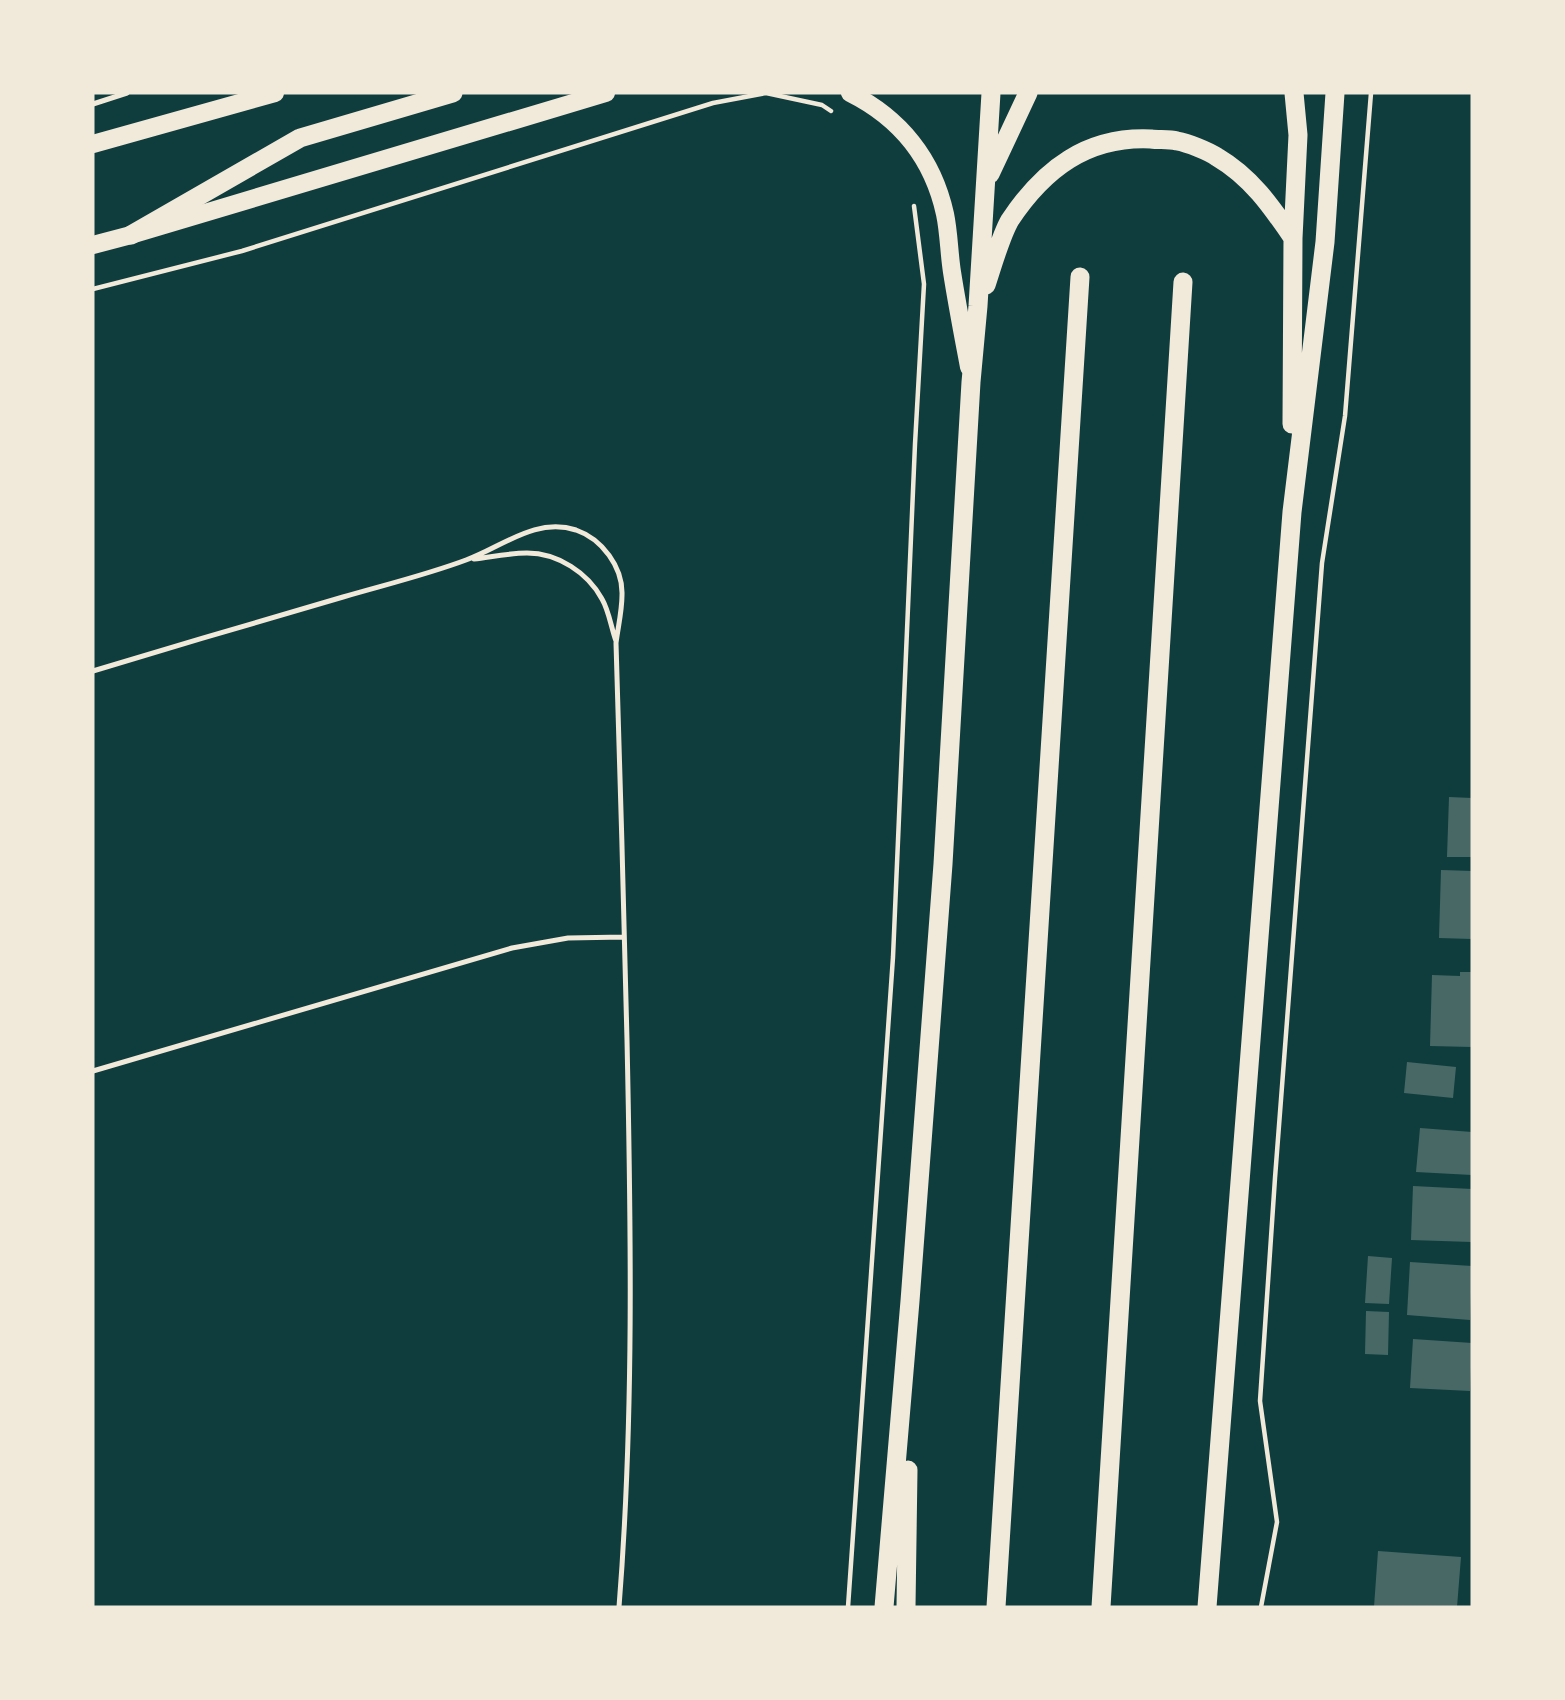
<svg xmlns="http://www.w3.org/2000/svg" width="1565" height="1700" font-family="Manrope,sans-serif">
<rect width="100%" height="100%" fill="#0f3d3e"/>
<path fill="#486865" d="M 1449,797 L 1472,798 L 1472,857 L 1447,857 Z
M 1441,870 L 1472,871 L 1472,939 L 1439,938 Z
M 1460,972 L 1472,972 L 1472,1047 L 1430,1046 L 1432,975 L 1460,976 Z
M 1407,1062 L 1456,1067 L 1453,1098 L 1404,1093 Z
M 1420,1128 L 1472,1132 L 1472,1175 L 1416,1172 Z
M 1413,1186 L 1472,1189 L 1472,1242 L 1411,1240 Z
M 1368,1256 L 1392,1258 L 1389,1304 L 1365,1303 Z
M 1410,1262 L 1472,1266 L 1470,1320 L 1407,1315 Z
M 1366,1311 L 1389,1312 L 1388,1355 L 1365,1354 Z
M 1413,1339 L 1472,1343 L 1470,1391 L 1410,1388 Z
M 1378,1551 L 1461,1557 L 1457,1607 L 1374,1607 Z"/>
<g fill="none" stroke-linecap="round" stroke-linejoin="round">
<path stroke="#f1e9da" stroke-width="4.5" d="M 93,289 L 242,251 L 713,103 L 766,93 L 822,105 L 831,111
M 848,1607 L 893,957 L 915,444 L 924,284 L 914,206
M 1261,1607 L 1277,1522 L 1260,1401 L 1275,1178 L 1322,563 L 1345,416 L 1371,93"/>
<path stroke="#f1e9da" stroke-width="5" d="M 93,104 L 127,93
M 474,559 C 491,557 510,553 527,553 C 558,553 588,573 602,599 C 609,611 611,627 616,641
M 93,671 C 176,646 260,621 343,597 C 384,585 426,575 466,560 C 502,547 535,517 576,530 C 602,539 623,567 622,595 C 622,611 618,627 616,643 C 620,775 624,908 627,1040 C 631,1229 634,1418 619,1607
M 93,1071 L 512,948 L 568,938 L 624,937"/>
<path stroke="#f1e9da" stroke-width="18" d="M 850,93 C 900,118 933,159 945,214 C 949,233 949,253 952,272 C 957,304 963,335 969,367
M 93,144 L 275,93
M 93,245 L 131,235 L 606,93"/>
<path stroke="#f1e9da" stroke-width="19" d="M 990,174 L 1028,93
M 131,235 L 300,138 L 453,93
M 986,285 C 992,267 1001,235 1010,220 C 1044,169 1087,136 1151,139 C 1159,140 1169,139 1177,141 C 1188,143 1208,151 1217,157 C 1251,177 1271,206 1293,238
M 1292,424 L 1293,238 L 1298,135 L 1294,93
M 884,1607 L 910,1301 L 943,864 L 971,382 L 978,306 L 991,93
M 906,1607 L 908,1470
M 996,1607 L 1080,277
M 1101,1607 L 1183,282
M 1207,1607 L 1292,512 L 1325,242 L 1335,93"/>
</g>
<rect width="1565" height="1700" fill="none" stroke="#f1e9da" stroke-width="189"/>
</svg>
